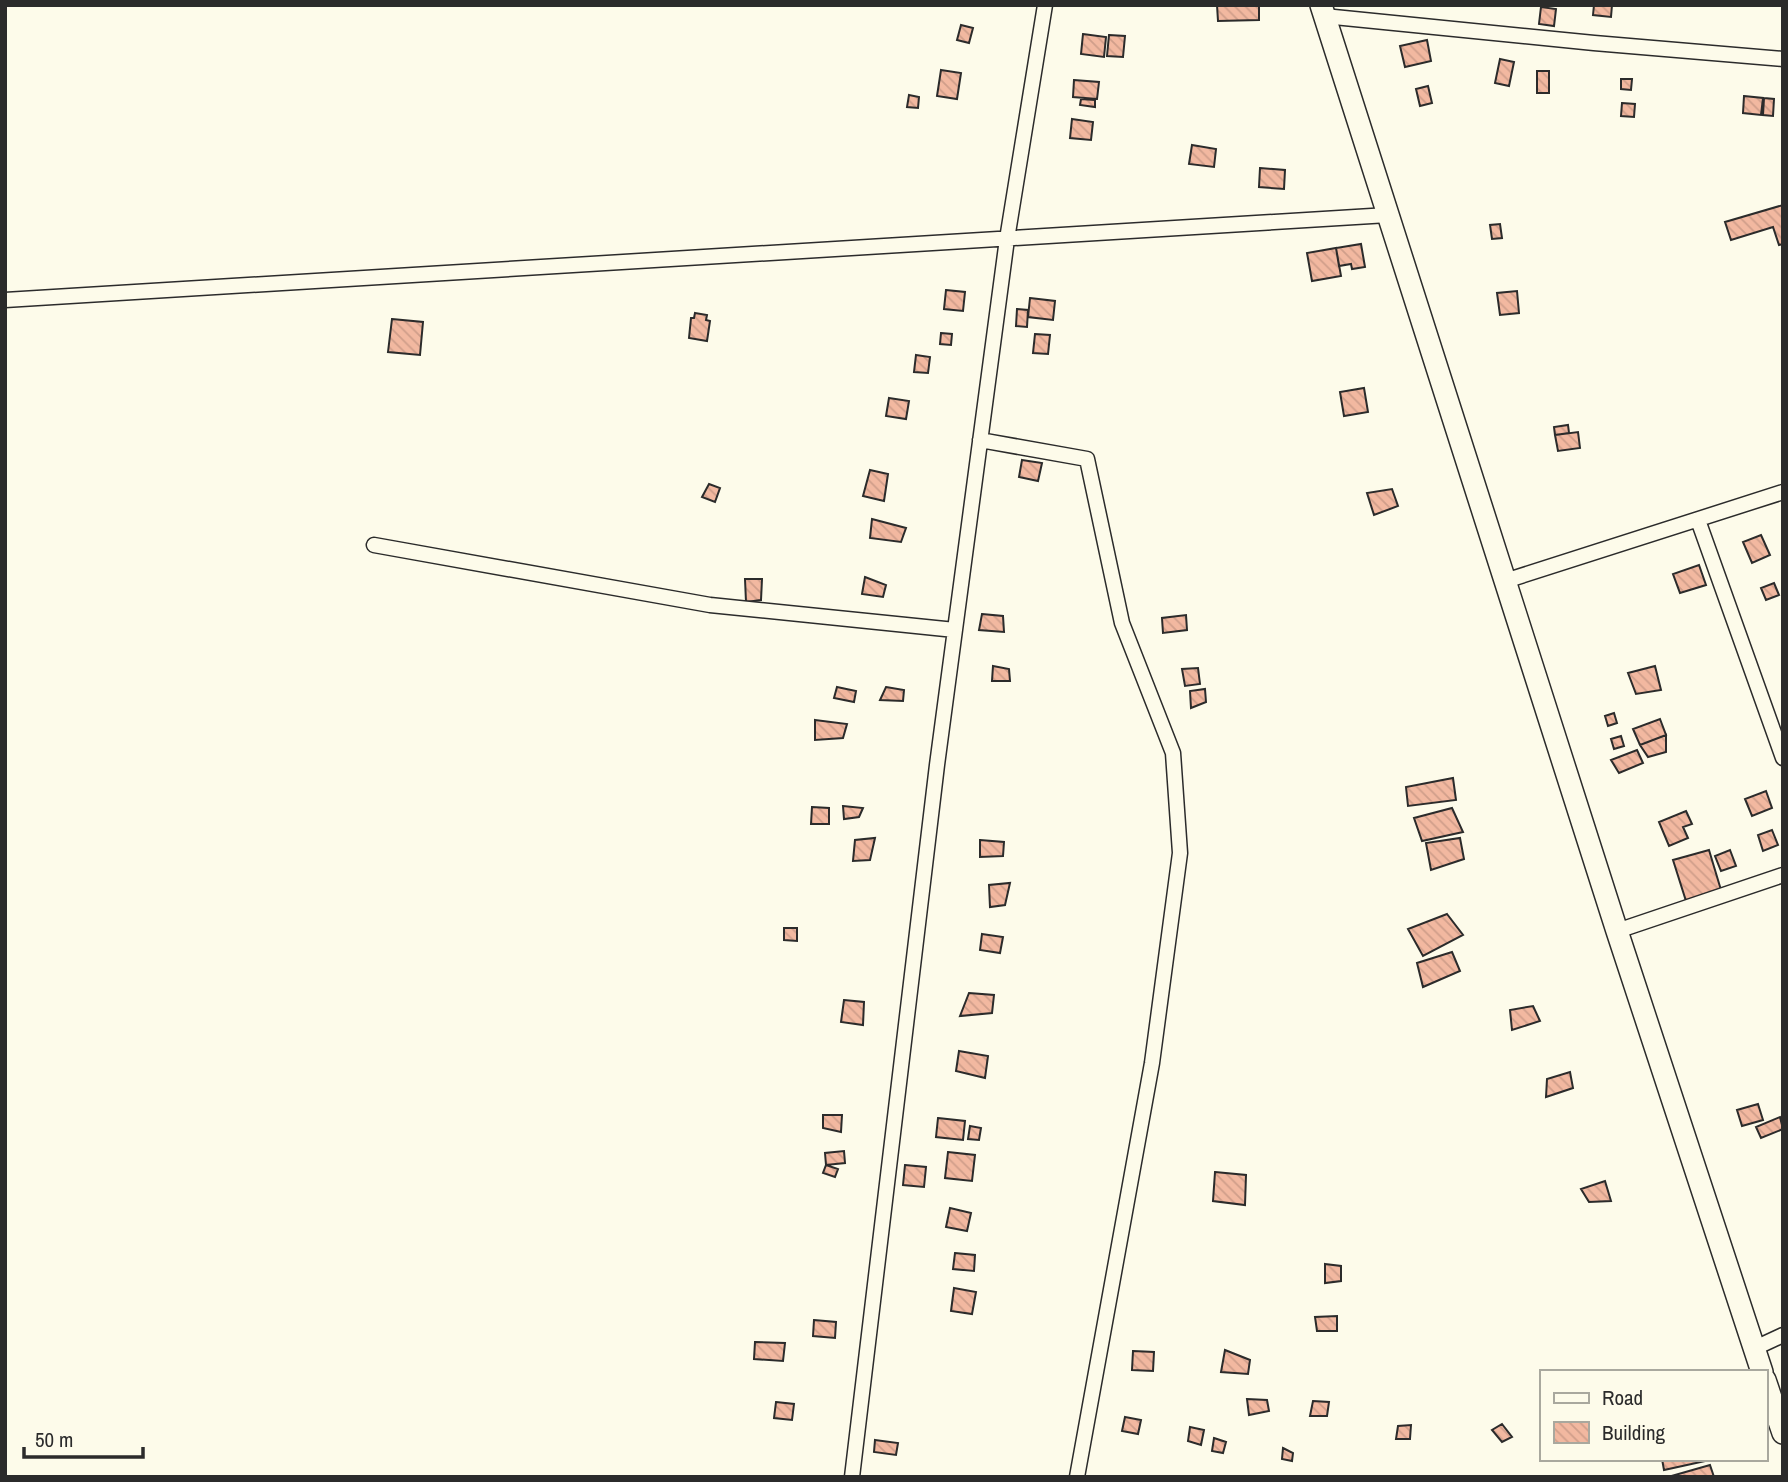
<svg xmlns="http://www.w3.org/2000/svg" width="1788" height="1482" font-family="'Archivo Narrow',sans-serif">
<defs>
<pattern id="building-back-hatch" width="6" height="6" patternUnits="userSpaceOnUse" patternTransform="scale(1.75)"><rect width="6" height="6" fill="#f2b8a0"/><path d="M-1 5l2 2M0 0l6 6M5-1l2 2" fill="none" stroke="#d09e8a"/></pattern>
</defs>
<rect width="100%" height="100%" fill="#fdfbea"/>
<path fill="url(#building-back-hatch)" stroke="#2b2b2b" stroke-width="2" d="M 1217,5 L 1259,5 L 1259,20 L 1218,21 Z
M 1594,5 L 1612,5 L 1611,17 L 1593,15 Z
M 1541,7 L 1556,9 L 1554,26 L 1539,24 Z
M 961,25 L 973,28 L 969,43 L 957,40 Z
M 1083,34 L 1106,37 L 1104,57 L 1081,54 Z
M 1109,35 L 1125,36 L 1123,57 L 1107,56 Z
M 1427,40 L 1431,61 L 1405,67 L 1400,46 Z
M 1500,59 L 1514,62 L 1509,86 L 1495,83 Z
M 941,70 L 961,73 L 957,99 L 937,96 Z
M 1537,71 L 1549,71 L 1549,93 L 1537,93 Z
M 1621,79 L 1632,79 L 1631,90 L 1621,89 Z
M 1074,80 L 1099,82 L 1097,99 L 1073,97 Z
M 1428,86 L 1432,103 L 1420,106 L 1416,89 Z
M 909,95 L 919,97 L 918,108 L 907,107 Z
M 1744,96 L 1763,98 L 1761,115 L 1743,113 Z
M 1764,98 L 1774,99 L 1773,116 L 1763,115 Z
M 1081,99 L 1095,100 L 1095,107 L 1080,105 Z
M 1622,103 L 1635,104 L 1634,117 L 1621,116 Z
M 1072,119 L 1093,122 L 1091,140 L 1070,138 Z
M 1192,145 L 1216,149 L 1214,167 L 1189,164 Z
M 1260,168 L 1285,170 L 1284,189 L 1259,187 Z
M 1783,205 L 1783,244 L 1779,245 L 1773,227 L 1731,240 L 1725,222 Z
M 1500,224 L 1502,238 L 1492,239 L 1490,225 Z
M 1361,244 L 1365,267 L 1352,269 L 1351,264 L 1339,266 L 1336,248 Z
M 1336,248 L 1341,276 L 1312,281 L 1307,253 Z
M 946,290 L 965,292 L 963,311 L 944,309 Z
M 1517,291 L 1519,313 L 1500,315 L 1497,293 Z
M 1030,298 L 1055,301 L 1053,320 L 1028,317 Z
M 1017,309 L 1028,310 L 1027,327 L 1016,326 Z
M 695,313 L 707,315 L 706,320 L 710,321 L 707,341 L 689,338 L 691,318 L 694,318 Z
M 392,319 L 423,322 L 420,355 L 388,352 Z
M 941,333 L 952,334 L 951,345 L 940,344 Z
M 1035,334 L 1050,335 L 1048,354 L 1033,353 Z
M 916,355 L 930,357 L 928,373 L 914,372 Z
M 1364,388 L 1368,412 L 1344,416 L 1340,392 Z
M 889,398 L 909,401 L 906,419 L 886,416 Z
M 1568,425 L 1569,433 L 1555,435 L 1554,427 Z
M 1578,432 L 1580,448 L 1558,451 L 1555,435 Z
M 1022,460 L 1042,463 L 1038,481 L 1019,477 Z
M 870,470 L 888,474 L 884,501 L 863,496 Z
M 709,484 L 720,488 L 715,502 L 702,497 Z
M 1392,489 L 1398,506 L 1374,515 L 1367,493 Z
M 872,519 L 906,528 L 901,542 L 870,538 Z
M 1761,535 L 1770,555 L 1752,563 L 1743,542 Z
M 1699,565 L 1706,585 L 1680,593 L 1673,574 Z
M 865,577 L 886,585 L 883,597 L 862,594 Z
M 745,579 L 762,579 L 761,600 L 746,602 Z
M 1774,583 L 1779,595 L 1766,600 L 1761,588 Z
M 982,614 L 1003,616 L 1004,632 L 979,630 Z
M 1186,615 L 1187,630 L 1163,633 L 1162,618 Z
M 993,666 L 1009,669 L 1010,681 L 992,681 Z
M 1655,666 L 1661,690 L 1636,694 L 1628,673 Z
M 1198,668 L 1200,684 L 1185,686 L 1182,669 Z
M 837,687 L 856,691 L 854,702 L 834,698 Z
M 886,687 L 904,690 L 903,701 L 880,700 Z
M 1205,689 L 1206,702 L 1191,708 L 1190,691 Z
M 1614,713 L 1617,723 L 1608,726 L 1605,716 Z
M 1660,719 L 1666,735 L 1640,745 L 1633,729 Z
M 815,720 L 847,724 L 843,738 L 815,740 Z
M 1666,735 L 1666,752 L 1648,757 L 1640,745 Z
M 1621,736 L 1624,746 L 1614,749 L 1611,739 Z
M 1637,750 L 1643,763 L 1619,773 L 1611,760 Z
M 1453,778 L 1456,800 L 1408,806 L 1406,787 Z
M 1766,791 L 1772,808 L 1752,816 L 1745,799 Z
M 843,806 L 863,808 L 859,817 L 844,819 Z
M 812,807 L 829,808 L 829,824 L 811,824 Z
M 1452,808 L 1463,832 L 1422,841 L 1414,818 Z
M 1686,811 L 1692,824 L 1683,827 L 1688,838 L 1669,846 L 1659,822 Z
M 1772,830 L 1778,845 L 1763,851 L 1758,835 Z
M 875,838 L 870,860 L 853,861 L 855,840 Z
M 1460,838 L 1464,859 L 1431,870 L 1426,843 Z
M 980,840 L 1004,842 L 1003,856 L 980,857 Z
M 1709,850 L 1721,890 L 1686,901 L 1673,860 Z
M 1730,850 L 1736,866 L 1721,871 L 1715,856 Z
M 1010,883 L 1005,905 L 990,907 L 989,885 Z
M 1447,914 L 1463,935 L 1423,956 L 1408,929 Z
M 784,928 L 797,928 L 797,941 L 784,940 Z
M 982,934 L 1003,937 L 1000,953 L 980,950 Z
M 1452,952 L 1460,971 L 1423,987 L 1417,963 Z
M 969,993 L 994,995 L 992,1013 L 960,1016 Z
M 844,1000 L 864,1002 L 863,1025 L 841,1022 Z
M 1533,1006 L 1540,1021 L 1512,1030 L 1510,1010 Z
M 959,1051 L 988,1056 L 985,1078 L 956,1071 Z
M 1570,1072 L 1573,1088 L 1546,1097 L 1547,1079 Z
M 1758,1104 L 1763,1120 L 1742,1126 L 1737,1110 Z
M 823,1115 L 842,1115 L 841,1132 L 823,1128 Z
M 1780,1117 L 1783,1129 L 1761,1138 L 1756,1127 Z
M 938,1118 L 965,1121 L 963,1140 L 936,1137 Z
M 970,1126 L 981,1128 L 979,1140 L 968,1139 Z
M 844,1151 L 845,1163 L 826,1165 L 825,1153 Z
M 948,1152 L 975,1155 L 972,1181 L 945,1178 Z
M 826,1165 L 838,1169 L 835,1177 L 823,1173 Z
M 905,1165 L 926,1167 L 924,1187 L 903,1185 Z
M 1215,1172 L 1246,1175 L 1245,1205 L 1213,1201 Z
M 1605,1181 L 1611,1201 L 1589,1202 L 1581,1189 Z
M 950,1208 L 971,1213 L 967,1231 L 946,1227 Z
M 955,1253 L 975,1255 L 974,1271 L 953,1269 Z
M 1325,1264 L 1341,1266 L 1341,1281 L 1325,1283 Z
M 954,1288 L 976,1292 L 972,1314 L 951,1311 Z
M 1337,1316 L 1337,1331 L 1317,1331 L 1315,1317 Z
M 814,1320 L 836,1322 L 835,1338 L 813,1336 Z
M 755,1342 L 785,1343 L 783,1361 L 754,1359 Z
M 1225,1350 L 1250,1360 L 1248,1374 L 1221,1372 Z
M 1133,1351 L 1154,1352 L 1153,1371 L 1132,1370 Z
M 1247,1399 L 1267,1400 L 1269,1411 L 1249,1415 Z
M 1313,1401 L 1329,1402 L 1327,1416 L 1310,1416 Z
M 776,1402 L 794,1404 L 792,1420 L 774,1418 Z
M 1125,1417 L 1141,1420 L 1138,1434 L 1122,1431 Z
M 1502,1424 L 1512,1437 L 1502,1442 L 1492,1430 Z
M 1411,1425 L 1410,1439 L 1396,1439 L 1398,1426 Z
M 1190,1427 L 1204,1430 L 1201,1445 L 1188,1441 Z
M 1214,1438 L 1226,1442 L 1223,1453 L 1212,1451 Z
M 875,1440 L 898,1443 L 896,1455 L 874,1452 Z
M 1283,1448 L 1293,1453 L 1292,1461 L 1282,1459 Z
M 1662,1459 L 1710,1459 L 1710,1460 L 1664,1470 Z
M 1710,1465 L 1714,1477 L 1668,1477 Z"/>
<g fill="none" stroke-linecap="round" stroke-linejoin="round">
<defs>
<path id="street" d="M 1324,16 L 1594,43 L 1783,59
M 5,300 L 1388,215
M 980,440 L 1087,459 L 1122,623 L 1173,753 L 1180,853 L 1152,1063 L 1077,1477
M 1698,520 L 1783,758
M 374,545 L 710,605 L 955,630
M 1505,581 L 1783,492
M 1617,931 L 1783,875
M 1755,1348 L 1783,1335
M 852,1477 L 937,765 L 1007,239 L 1045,5"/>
<path id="secondary" d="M 1321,5 L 1617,931 L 1762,1372
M 1765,1380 L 1783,1433"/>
</defs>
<use href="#street" stroke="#2b2b2b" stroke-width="17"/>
<use href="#secondary" stroke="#2b2b2b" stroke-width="24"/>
<use href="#street" stroke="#fdfbea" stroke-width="14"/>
<use href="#secondary" stroke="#fdfbea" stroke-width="21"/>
</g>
<rect width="1788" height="1482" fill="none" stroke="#2b2b2b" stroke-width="14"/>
<rect x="1540" y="1370" width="228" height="91" fill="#fdfbea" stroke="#a9a89e" stroke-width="2"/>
<rect x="1554" y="1393" width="35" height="10" fill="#fdfbea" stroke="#a9a89e" stroke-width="2"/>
<text x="1602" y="1405" font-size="21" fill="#2b2b2b">Road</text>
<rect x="1554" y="1422" width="35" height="21" fill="url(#building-back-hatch)" stroke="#a9a89e" stroke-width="2"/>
<text x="1602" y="1440" font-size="21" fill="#2b2b2b">Building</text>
<path d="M24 1447v10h119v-10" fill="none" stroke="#2b2b2b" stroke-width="3.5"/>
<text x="35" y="1447" font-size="21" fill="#2b2b2b" stroke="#fdfbea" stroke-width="5" paint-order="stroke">50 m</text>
</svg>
